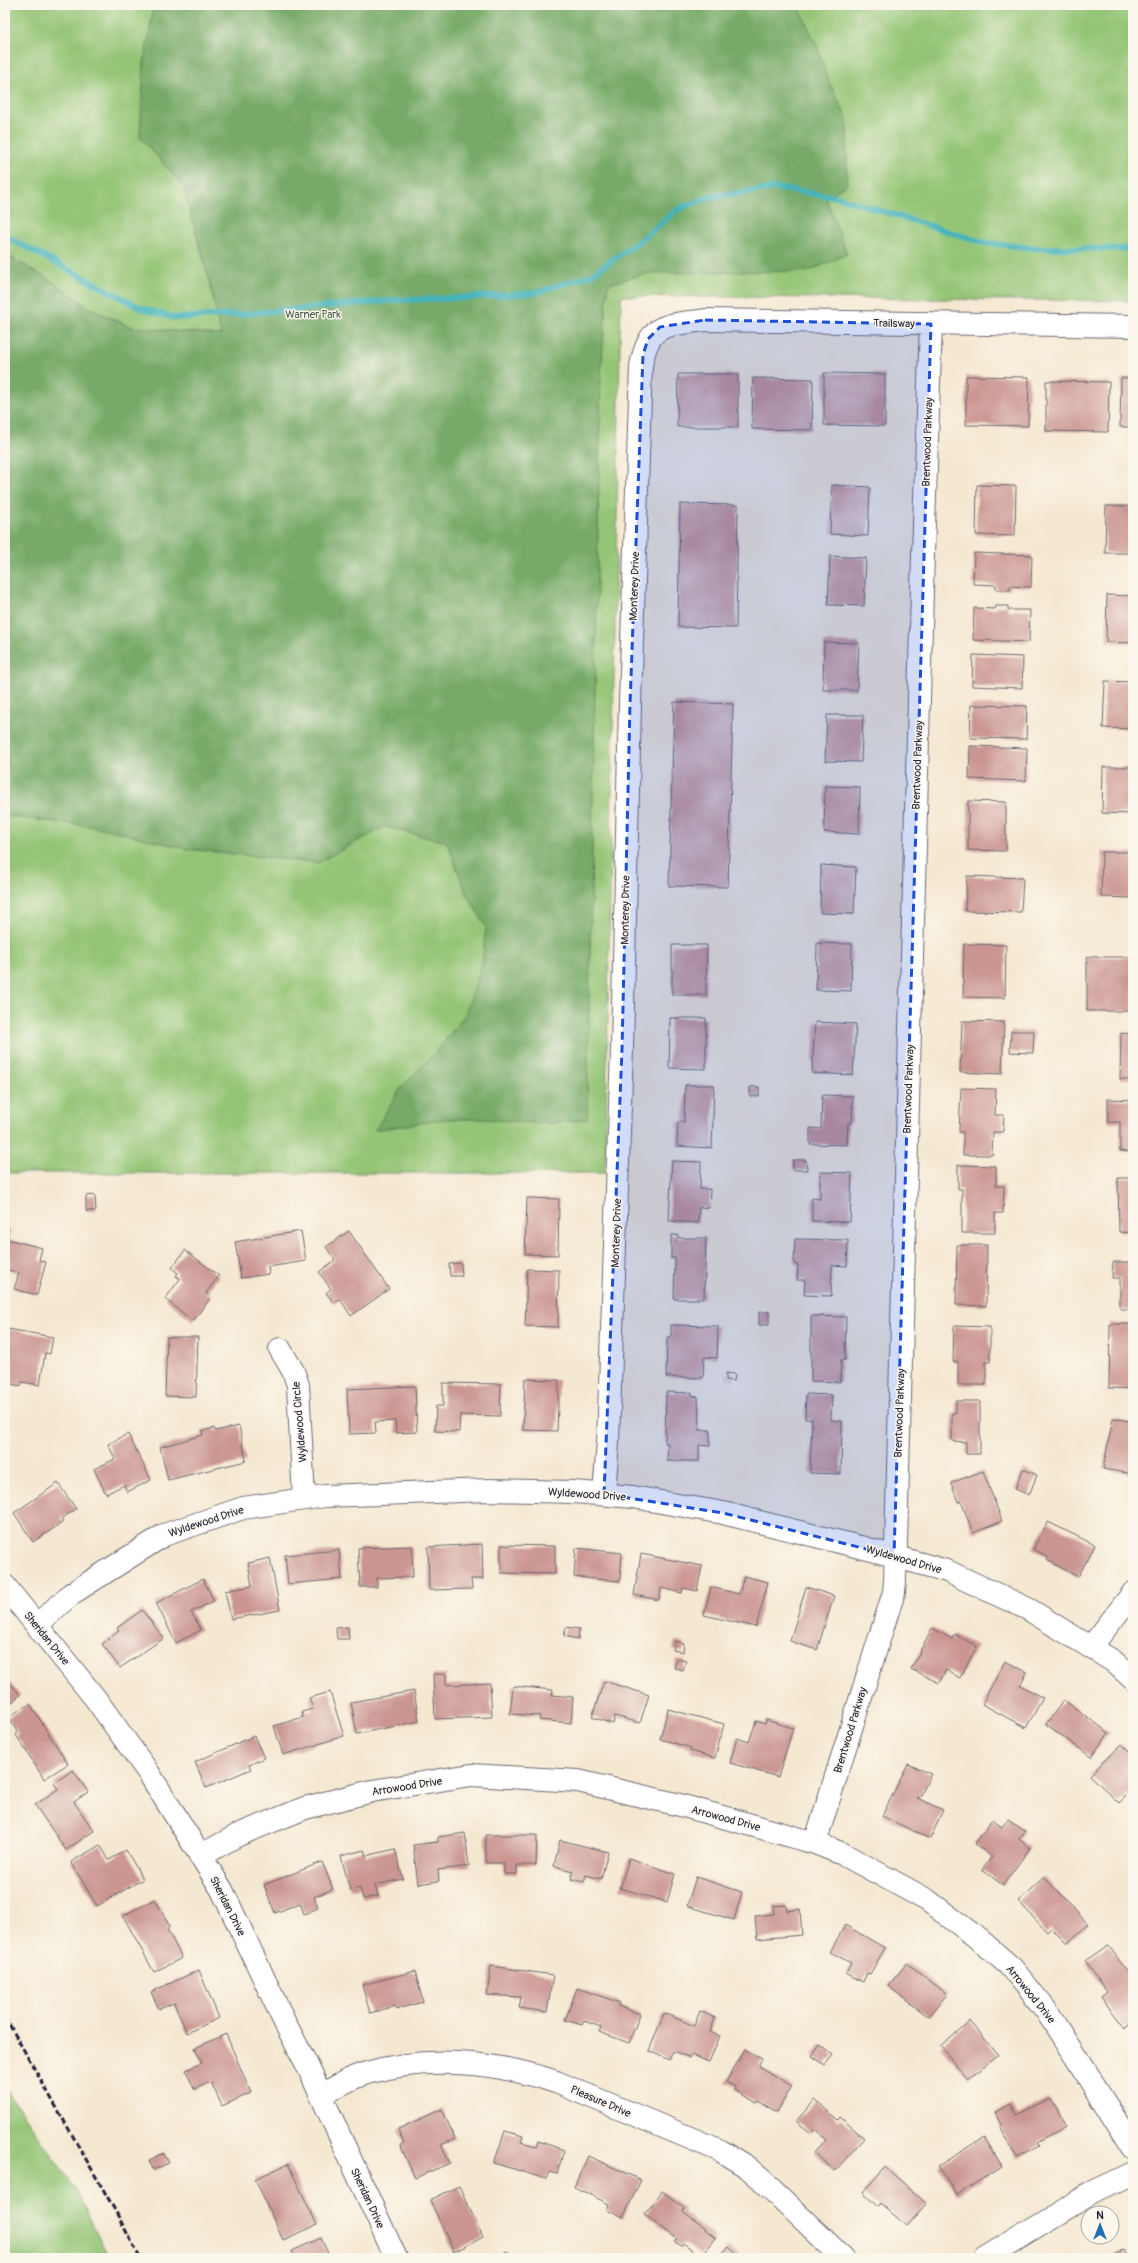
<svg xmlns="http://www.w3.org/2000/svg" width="1138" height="2263" font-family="Pangolin,sans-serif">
<rect width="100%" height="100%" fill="#fbf7ec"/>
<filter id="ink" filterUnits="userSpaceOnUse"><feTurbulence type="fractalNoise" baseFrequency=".025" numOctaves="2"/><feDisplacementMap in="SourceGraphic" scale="8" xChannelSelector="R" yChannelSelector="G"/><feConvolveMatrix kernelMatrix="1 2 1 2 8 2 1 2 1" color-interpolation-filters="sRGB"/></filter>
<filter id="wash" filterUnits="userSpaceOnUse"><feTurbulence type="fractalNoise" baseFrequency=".012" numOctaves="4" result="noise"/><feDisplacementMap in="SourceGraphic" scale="16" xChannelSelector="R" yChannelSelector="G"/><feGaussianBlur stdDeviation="0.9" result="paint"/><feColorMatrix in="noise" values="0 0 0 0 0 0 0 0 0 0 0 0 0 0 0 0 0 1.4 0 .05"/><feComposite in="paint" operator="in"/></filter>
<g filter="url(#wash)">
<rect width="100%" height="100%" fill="#f5e8d1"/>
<path fill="#94c576" stroke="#5b7458" d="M 5,5 L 1133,5 L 1133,301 L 621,296 L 605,1173 L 5,1173 Z
M 5,2088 L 76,2190 L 109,2258 L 5,2258 Z"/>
<path fill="#77aa67" stroke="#4c6651" d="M 154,5 L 798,5 L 817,46 L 830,84 L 847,118 L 847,184 L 826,199 L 847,254 L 809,271 L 649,273 L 608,284 L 601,371 L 587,1119 L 546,1124 L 482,1119 L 445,1119 L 375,1130 L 400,1089 L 435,1053 L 465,1015 L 482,964 L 486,927 L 467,895 L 447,842 L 384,827 L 317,863 L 187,849 L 97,827 L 5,816 L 5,254 L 50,280 L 88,307 L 131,327 L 221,335 L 208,276 L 183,186 L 140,137 L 144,63 Z"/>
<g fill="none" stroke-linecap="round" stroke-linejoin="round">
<path stroke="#44b4bc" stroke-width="6" d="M 5,236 L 141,308 L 175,318 L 233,315 L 397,300 L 461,298 L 535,293 L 591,275 L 641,240 L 678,209 L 710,197 L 775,188 L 837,197 L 985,243 L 1033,248 L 1133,249"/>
</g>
<g id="blocks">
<path fill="#cb9692" d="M 824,373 L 885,374 L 885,426 L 824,425 Z
M 678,374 L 738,374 L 738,427 L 677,427 Z
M 966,376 L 1029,377 L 1028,426 L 966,425 Z
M 753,378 L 813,379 L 812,430 L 752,429 Z
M 1121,378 L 1133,378 L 1133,427 L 1120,427 Z
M 1046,381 L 1109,382 L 1108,432 L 1046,431 Z
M 832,485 L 870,487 L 868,536 L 830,534 Z
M 977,485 L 1016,486 L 1015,536 L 976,535 Z
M 680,504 L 738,505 L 736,628 L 678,627 Z
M 1106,506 L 1133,506 L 1133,553 L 1105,553 Z
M 974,553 L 1032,555 L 1031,587 L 1010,586 L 1010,590 L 996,590 L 996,585 L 973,584 Z
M 830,556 L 866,558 L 864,606 L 828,605 Z
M 1107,595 L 1133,596 L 1133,643 L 1106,642 Z
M 996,606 L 1008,606 L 1008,610 L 1030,610 L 1029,642 L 973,640 L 974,608 L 995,609 Z
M 824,642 L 859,643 L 857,690 L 823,690 Z
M 973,655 L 1023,657 L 1022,688 L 972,686 Z
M 1105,681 L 1133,682 L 1133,729 L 1103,728 Z
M 674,702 L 733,704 L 728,887 L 669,886 Z
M 971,705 L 1027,706 L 1026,739 L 970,738 Z
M 827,715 L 863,715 L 861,762 L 825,761 Z
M 970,746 L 1027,748 L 1026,781 L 969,779 Z
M 1103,767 L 1133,767 L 1133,814 L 1102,813 Z
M 825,786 L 860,787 L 859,834 L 824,832 Z
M 968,801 L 1006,802 L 1006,851 L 968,850 Z
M 1102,852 L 1133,852 L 1133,898 L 1101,897 Z
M 821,865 L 856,867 L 854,914 L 820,913 Z
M 967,876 L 1023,878 L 1021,912 L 965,911 Z
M 817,943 L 852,944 L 851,991 L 816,990 Z
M 964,944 L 1006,945 L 1005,998 L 963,997 Z
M 672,945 L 707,945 L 706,995 L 672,995 Z
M 1087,957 L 1133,957 L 1133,1011 L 1087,1011 Z
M 670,1018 L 706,1018 L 706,1069 L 669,1068 Z
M 962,1021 L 1004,1022 L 1002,1074 L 960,1072 Z
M 815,1022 L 856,1024 L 853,1075 L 812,1073 Z
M 1011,1031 L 1034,1031 L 1033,1053 L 1010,1052 Z
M 1121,1033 L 1133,1034 L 1133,1079 L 1120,1079 Z
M 685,1085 L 714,1085 L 712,1148 L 677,1146 L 678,1122 L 684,1122 Z
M 750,1087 L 759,1087 L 759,1096 L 750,1096 Z
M 961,1088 L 996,1089 L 995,1115 L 1004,1115 L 1003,1132 L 993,1132 L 992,1155 L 963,1155 L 963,1132 L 959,1132 Z
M 822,1095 L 853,1096 L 852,1123 L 848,1123 L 847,1145 L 810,1144 L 810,1128 L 821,1129 Z
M 1108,1099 L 1133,1100 L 1133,1152 L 1120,1151 L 1120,1122 L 1108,1122 Z
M 793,1160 L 806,1160 L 807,1170 L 793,1170 Z
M 672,1161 L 701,1162 L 700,1189 L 710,1189 L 709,1208 L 699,1207 L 698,1223 L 669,1221 Z
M 958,1165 L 996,1166 L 996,1186 L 1004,1186 L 1003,1213 L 995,1213 L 995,1233 L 962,1233 L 962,1189 L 958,1189 Z
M 820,1172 L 852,1173 L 850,1222 L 812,1221 L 812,1198 L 820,1199 Z
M 1118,1178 L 1133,1178 L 1133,1233 L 1119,1232 Z
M 95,1195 L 96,1211 L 86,1211 L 86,1196 Z
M 527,1198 L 559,1199 L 558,1255 L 525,1254 Z
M 5,1228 L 9,1229 L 7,1239 L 42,1248 L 39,1260 L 46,1262 L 37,1295 L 14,1289 L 19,1273 L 5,1269 Z
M 301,1231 L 306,1261 L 268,1267 L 269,1274 L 241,1278 L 235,1242 Z
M 349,1231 L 389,1289 L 351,1316 L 340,1299 L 334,1303 L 326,1293 L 331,1289 L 319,1272 L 335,1260 L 326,1247 Z
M 671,1235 L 678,1235 L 678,1238 L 706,1238 L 704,1299 L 674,1299 L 675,1258 L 671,1258 Z
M 795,1239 L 848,1240 L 847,1266 L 832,1265 L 831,1296 L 804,1295 L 805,1280 L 797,1280 L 798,1265 L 794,1264 Z
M 957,1245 L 987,1245 L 986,1306 L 956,1305 Z
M 185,1250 L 219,1276 L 206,1293 L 211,1297 L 193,1321 L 165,1299 L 180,1279 L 176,1276 L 178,1273 L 172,1268 Z
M 1113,1262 L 1133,1262 L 1133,1309 L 1120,1309 L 1120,1278 L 1112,1278 Z
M 461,1263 L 462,1276 L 450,1276 L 449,1264 Z
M 527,1269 L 559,1270 L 558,1327 L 525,1326 Z
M 759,1312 L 769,1312 L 769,1325 L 759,1325 Z
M 811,1316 L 846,1317 L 845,1360 L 841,1360 L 840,1382 L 811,1381 Z
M 1110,1324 L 1133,1324 L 1133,1389 L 1109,1388 Z
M 671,1325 L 718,1326 L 717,1358 L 704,1357 L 703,1378 L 666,1377 L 667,1337 L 671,1337 Z
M 954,1326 L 990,1327 L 990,1362 L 986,1362 L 986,1385 L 958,1385 L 958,1362 L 953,1362 Z
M 8,1329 L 53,1337 L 50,1354 L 45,1353 L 40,1385 L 22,1382 L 21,1386 L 5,1383 L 5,1347 Z
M 167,1337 L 198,1337 L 196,1397 L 165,1396 Z
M 726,1373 L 735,1374 L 734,1381 L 726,1380 Z
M 525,1379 L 559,1380 L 557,1431 L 523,1430 Z
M 443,1383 L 501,1384 L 500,1416 L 460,1415 L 459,1432 L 435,1431 L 436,1406 L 443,1406 Z
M 415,1386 L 417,1432 L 396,1433 L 395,1421 L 375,1422 L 376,1433 L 349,1434 L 347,1389 Z
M 666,1392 L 692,1393 L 692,1396 L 698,1397 L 699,1430 L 710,1430 L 710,1446 L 699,1445 L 699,1461 L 667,1461 L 668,1443 L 665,1443 Z
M 806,1394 L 832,1395 L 831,1420 L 842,1421 L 841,1474 L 810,1473 L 812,1419 L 805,1419 Z
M 956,1401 L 980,1401 L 980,1454 L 966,1454 L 966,1442 L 952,1441 L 952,1413 L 956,1413 Z
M 1113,1418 L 1133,1422 L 1133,1474 L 1103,1469 Z
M 239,1426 L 246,1461 L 168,1480 L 160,1447 L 203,1435 L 202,1431 L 214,1428 L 215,1431 Z
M 128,1434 L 151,1480 L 127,1492 L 124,1485 L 106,1494 L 94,1469 L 115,1459 L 108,1444 Z
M 1023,1469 L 1037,1475 L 1029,1495 L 1015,1489 Z
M 983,1471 L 1002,1521 L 973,1533 L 961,1501 L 958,1502 L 951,1483 Z
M 58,1483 L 76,1509 L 61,1519 L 63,1522 L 33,1542 L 14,1513 Z
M 1048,1522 L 1095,1545 L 1078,1577 L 1047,1560 L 1048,1557 L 1033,1549 Z
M 482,1544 L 483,1579 L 471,1579 L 472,1589 L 429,1590 L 428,1547 Z
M 501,1545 L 555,1546 L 555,1574 L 501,1573 Z
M 412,1546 L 413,1577 L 377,1578 L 377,1587 L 360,1587 L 358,1548 Z
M 576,1548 L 622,1553 L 620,1581 L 574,1577 Z
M 339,1550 L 342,1579 L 288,1584 L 285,1555 Z
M 641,1554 L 702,1566 L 697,1591 L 683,1588 L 682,1593 L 661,1588 L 659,1600 L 634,1595 Z
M 270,1558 L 280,1610 L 231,1619 L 225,1591 L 252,1586 L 248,1563 Z
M 744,1576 L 768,1582 L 756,1627 L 704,1615 L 711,1587 L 739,1594 Z
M 203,1579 L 214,1601 L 191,1612 L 201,1630 L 176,1643 L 156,1603 Z
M 806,1587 L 834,1596 L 817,1650 L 790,1641 Z
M 142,1610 L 164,1638 L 120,1668 L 102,1644 L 119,1631 L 117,1628 Z
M 348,1627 L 349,1639 L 337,1639 L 336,1628 Z
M 566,1627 L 579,1629 L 578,1639 L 564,1636 Z
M 932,1628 L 952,1639 L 954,1634 L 977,1646 L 960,1678 L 946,1670 L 939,1683 L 911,1669 Z
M 675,1641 L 684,1644 L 683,1652 L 673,1650 Z
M 677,1659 L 686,1661 L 683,1670 L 674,1668 Z
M 1005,1661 L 1027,1672 L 1020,1685 L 1043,1698 L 1026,1728 L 982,1704 Z
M 433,1674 L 446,1674 L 446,1685 L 490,1683 L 492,1717 L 435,1719 Z
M 5,1677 L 20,1695 L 5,1708 Z
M 604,1681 L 649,1695 L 640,1723 L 615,1716 L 613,1724 L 592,1717 Z
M 513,1686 L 553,1690 L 552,1695 L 573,1697 L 571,1723 L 539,1720 L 540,1716 L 510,1714 Z
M 414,1691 L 419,1721 L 357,1734 L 351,1702 Z
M 330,1692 L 344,1736 L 283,1755 L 274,1726 L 303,1717 L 302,1712 L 313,1709 L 309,1698 Z
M 1064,1700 L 1109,1733 L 1091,1757 L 1046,1724 Z
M 30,1704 L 68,1764 L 44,1779 L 16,1735 L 18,1733 L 8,1717 Z
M 668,1709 L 724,1724 L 715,1758 L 690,1751 L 691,1748 L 660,1739 Z
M 766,1720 L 793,1728 L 778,1777 L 730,1763 L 737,1738 L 749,1742 L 756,1721 L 765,1724 Z
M 254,1736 L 264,1758 L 249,1765 L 251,1769 L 206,1788 L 195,1762 Z
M 1122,1744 L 1133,1755 L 1133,1795 L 1130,1792 L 1119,1803 L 1090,1775 Z
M 908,1764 L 931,1774 L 920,1797 L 917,1798 L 943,1810 L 930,1839 L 882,1816 Z
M 73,1770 L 88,1792 L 74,1802 L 94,1831 L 66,1850 L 35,1805 L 58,1789 L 54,1783 Z
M 1008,1819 L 1025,1831 L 1019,1839 L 1030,1848 L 1003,1885 L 982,1870 L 992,1857 L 975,1844 L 992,1820 L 1002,1827 Z
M 465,1833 L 469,1866 L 438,1870 L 439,1881 L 418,1884 L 413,1845 L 438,1842 L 438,1837 Z
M 486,1835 L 537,1835 L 536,1865 L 517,1865 L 517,1874 L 504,1874 L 504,1863 L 486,1863 Z
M 560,1840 L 608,1852 L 601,1879 L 586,1875 L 584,1882 L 571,1879 L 573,1871 L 554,1866 Z
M 100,1845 L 109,1860 L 126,1850 L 143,1879 L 97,1906 L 71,1862 Z
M 395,1849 L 403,1879 L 375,1885 L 378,1896 L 363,1899 L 360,1888 L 350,1890 L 341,1856 L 364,1850 L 366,1856 Z
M 629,1858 L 675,1874 L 667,1902 L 620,1888 Z
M 322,1862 L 333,1889 L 314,1897 L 318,1908 L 304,1914 L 300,1903 L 275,1913 L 264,1885 Z
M 696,1877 L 742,1892 L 734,1920 L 687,1906 Z
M 1044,1877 L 1088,1924 L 1067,1944 L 1051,1928 L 1047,1932 L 1018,1901 Z
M 155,1899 L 170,1927 L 167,1929 L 182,1958 L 154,1972 L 123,1916 Z
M 786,1905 L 787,1911 L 800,1909 L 802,1935 L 757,1939 L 755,1916 L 774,1914 L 773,1906 Z
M 845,1925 L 885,1948 L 870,1974 L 867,1973 L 863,1982 L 846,1973 L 851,1963 L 830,1952 Z
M 1108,1945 L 1130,1975 L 1133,1973 L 1133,2022 L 1125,2028 L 1101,1997 L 1107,1992 L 1085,1961 Z
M 907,1963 L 947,1994 L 929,2017 L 888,1986 Z
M 491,1966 L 553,1975 L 547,2012 L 519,2008 L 521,1997 L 487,1995 Z
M 199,1970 L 219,2018 L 187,2033 L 174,2003 L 159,2009 L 151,1992 Z
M 415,1971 L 423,2002 L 397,2009 L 396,2006 L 370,2013 L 362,1985 Z
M 577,1988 L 620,2003 L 618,2006 L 640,2014 L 629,2043 L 599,2032 L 601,2027 L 584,2021 L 582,2025 L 565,2020 Z
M 700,2011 L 715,2018 L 710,2032 L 720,2036 L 709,2062 L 692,2055 L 690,2058 L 673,2051 L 669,2060 L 649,2051 L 664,2013 L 694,2026 Z
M 970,2021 L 998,2055 L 968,2079 L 940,2046 Z
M 226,2034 L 251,2093 L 222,2106 L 211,2082 L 194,2089 L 186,2070 L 202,2063 L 195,2048 Z
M 820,2045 L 833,2055 L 825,2065 L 812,2056 Z
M 745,2049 L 762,2059 L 758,2066 L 792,2086 L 777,2112 L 758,2101 L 757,2103 L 734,2090 L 735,2087 L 726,2082 Z
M 1049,2098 L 1065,2127 L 1037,2142 L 1039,2146 L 1017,2158 L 999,2126 L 1001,2125 L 995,2113 L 1011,2104 L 1017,2115 Z
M 815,2100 L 838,2120 L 840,2117 L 864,2138 L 835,2171 L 814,2153 L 826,2139 L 815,2129 L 811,2133 L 796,2121 Z
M 442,2109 L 455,2139 L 441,2145 L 450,2163 L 415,2178 L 400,2145 L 404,2143 L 398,2129 Z
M 505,2131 L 523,2136 L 521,2142 L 536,2146 L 538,2141 L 564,2150 L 557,2174 L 549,2172 L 546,2179 L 494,2163 Z
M 984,2137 L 1002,2166 L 957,2195 L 938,2166 Z
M 164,2153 L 169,2163 L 153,2170 L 149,2160 Z
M 588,2156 L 641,2180 L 623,2218 L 607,2210 L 609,2204 L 574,2187 Z
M 288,2164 L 317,2225 L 283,2240 L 255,2179 Z
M 885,2167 L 927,2204 L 907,2226 L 881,2204 L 879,2207 L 863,2192 Z
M 459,2186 L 483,2237 L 454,2252 L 430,2200 Z
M 662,2191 L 684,2208 L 683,2212 L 716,2238 L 701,2256 L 683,2243 L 681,2246 L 674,2242 L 677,2239 L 645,2214 Z
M 321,2238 L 330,2258 L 295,2258 L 292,2251 Z
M 728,2247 L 740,2258 L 718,2258 Z
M 1122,2250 L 1126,2258 L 1107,2258 Z
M 507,2251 L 510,2258 L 494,2258 Z"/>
</g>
</g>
<g filter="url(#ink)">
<use href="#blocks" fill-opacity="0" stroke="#6c6770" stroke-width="1"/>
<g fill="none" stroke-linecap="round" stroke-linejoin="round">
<defs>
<path id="minor" d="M 280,1349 L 293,1371 L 298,1385 L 304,1499
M 604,1494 L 608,1442 L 622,1049 L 630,704 L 641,366 C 649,321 666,326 705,320 L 1133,326
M 5,1586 L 95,1698 L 148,1772 L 222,1890 L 285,2023 L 307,2065 L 396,2258
M 37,1625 L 71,1594 L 164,1535 L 243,1508 L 325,1496 L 488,1490 L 574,1492 L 633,1497 L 723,1513 L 868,1549 L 947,1571 L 1028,1609 L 1113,1661 L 1133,1679
M 1091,1647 L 1133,1593
M 815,1843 L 894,1592 L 895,1580 L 923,554 L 931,324
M 200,1856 L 238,1835 L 305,1808 L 372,1791 L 471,1775 L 578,1781 L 680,1805 L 815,1843 L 843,1854 L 927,1900 L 980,1940 L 1012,1968 L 1045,2009 L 1133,2147
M 321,2096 C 336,2087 351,2077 367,2073 C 429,2055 496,2062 556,2082 L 721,2151 L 747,2167 L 762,2180 L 843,2258
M 984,2258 L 1095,2191 L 1133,2173"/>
</defs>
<use href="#minor" stroke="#6c6770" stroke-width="24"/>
<use href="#minor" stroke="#fff" stroke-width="22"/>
<path stroke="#22223b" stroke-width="3" stroke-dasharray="6 3" stroke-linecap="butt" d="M 5,2017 L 116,2212 L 140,2258"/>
</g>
</g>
<path fill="#1d4ed8" fill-opacity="0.2" stroke="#1d4ed8" stroke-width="3" stroke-dasharray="8 5" stroke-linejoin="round" d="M 705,320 L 931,324 L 894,1556 L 723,1513 L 604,1494 L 622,1049 L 630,704 L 643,355 L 648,339 L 660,327 Z"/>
<g text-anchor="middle" stroke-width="3" stroke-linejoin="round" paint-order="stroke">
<g font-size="11" fill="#4a5b50" stroke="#fbf7ec">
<text x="313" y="318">Warner Park</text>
</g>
<g font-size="11" fill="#22223b" stroke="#fbf7ec">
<text transform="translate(894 323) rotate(1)" y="4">Trailsway</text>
<text transform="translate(927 442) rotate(-88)" y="4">Brentwood Parkway</text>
<text transform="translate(634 586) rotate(-88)" y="4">Monterey Drive</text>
<text transform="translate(917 765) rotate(-88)" y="4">Brentwood Parkway</text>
<text transform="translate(625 910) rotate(-89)" y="4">Monterey Drive</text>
<text transform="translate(908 1089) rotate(-88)" y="4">Brentwood Parkway</text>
<text transform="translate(616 1233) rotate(-88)" y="4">Monterey Drive</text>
<text transform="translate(899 1413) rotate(-88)" y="4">Brentwood Parkway</text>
<text transform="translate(299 1422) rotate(-95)" y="4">Wyldewood Circle</text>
<text transform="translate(587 1494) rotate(4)" y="4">Wyldewood Drive</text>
<text transform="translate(206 1521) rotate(-18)" y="4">Wyldewood Drive</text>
<text transform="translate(904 1559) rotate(16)" y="4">Wyldewood Drive</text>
<text transform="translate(47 1638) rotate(51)" y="4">Sheridan Drive</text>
<text transform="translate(850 1730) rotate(-73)" y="4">Brentwood Parkway</text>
<text transform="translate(407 1786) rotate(-9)" y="4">Arrowood Drive</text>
<text transform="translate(726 1818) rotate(15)" y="4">Arrowood Drive</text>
<text transform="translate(228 1906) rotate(63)" y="4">Sheridan Drive</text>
<text transform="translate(1031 1994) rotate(51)" y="4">Arrowood Drive</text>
<text transform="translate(601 2101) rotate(23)" y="4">Pleasure Drive</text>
<text transform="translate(368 2198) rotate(65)" y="4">Sheridan Drive</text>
</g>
</g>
<rect width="1138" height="2263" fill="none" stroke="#fbf7ec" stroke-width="20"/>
<g transform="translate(1100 2225)"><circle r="19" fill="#fbf7ec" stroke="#a4a2a5"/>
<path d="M0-3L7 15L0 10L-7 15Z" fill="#1f6fb2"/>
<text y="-6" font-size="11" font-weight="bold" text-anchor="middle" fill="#22223b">N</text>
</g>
</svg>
